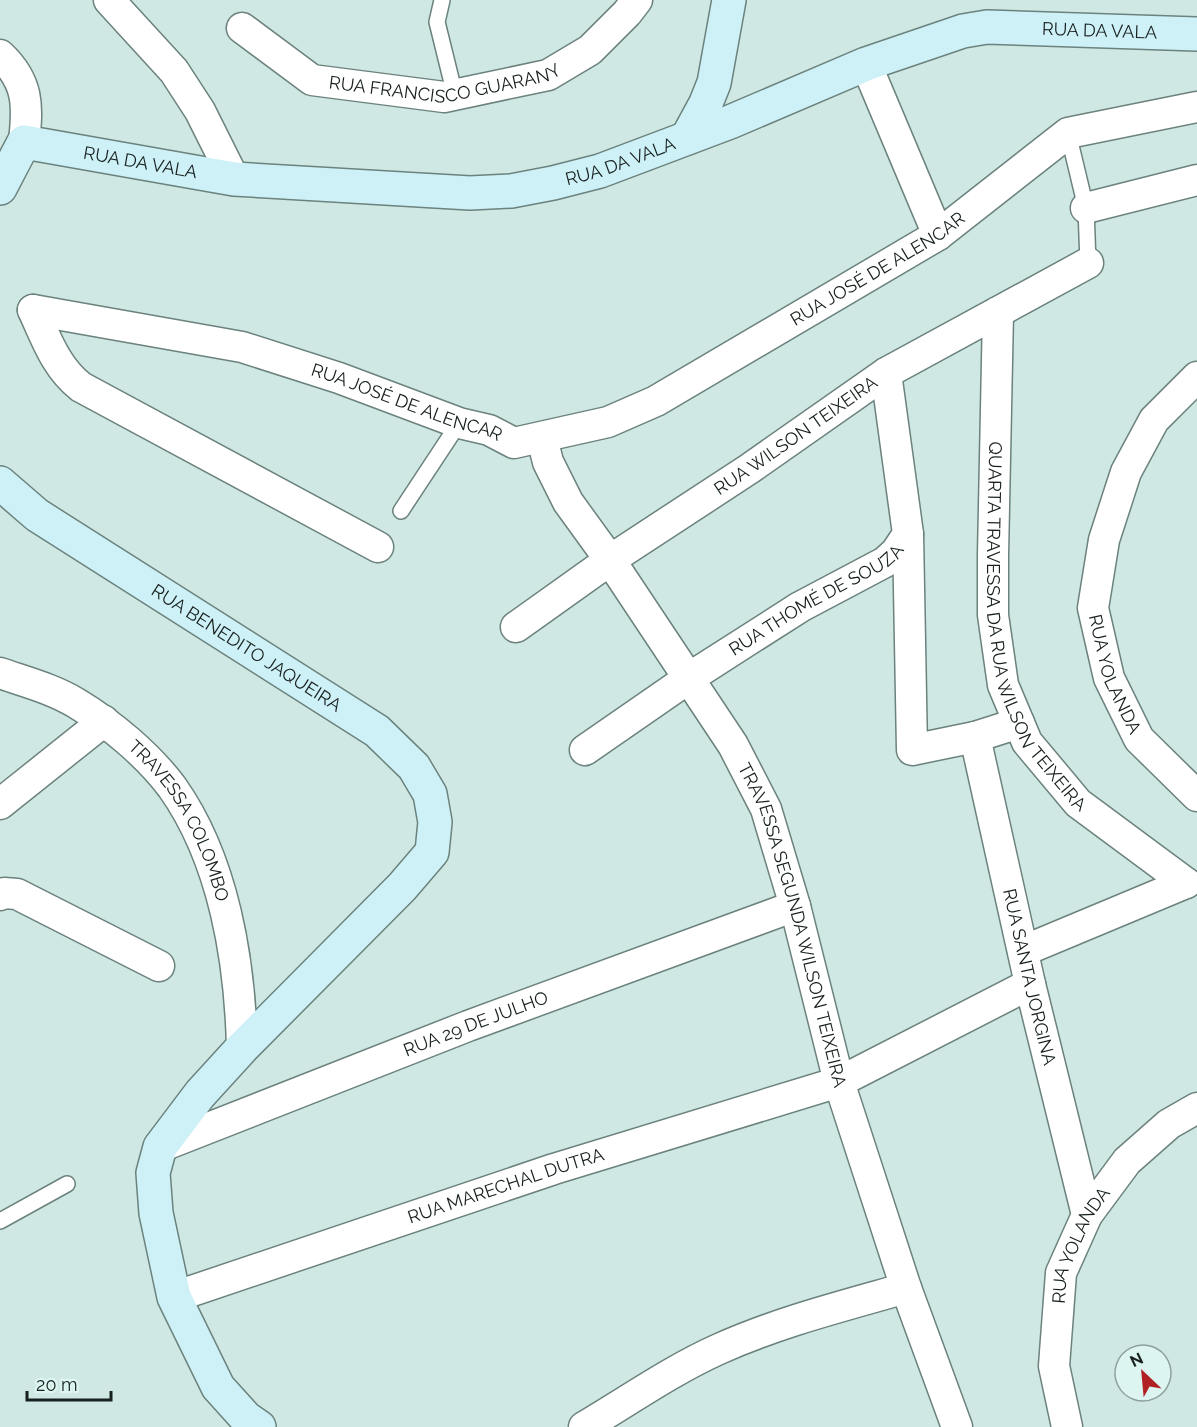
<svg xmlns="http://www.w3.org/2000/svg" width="1197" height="1427" font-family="Raleway,sans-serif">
<rect width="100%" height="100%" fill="#cfe8e3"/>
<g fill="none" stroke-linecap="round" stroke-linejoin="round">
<defs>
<path id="lane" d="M 442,0 L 437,22 L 455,95
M 1068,133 L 1086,208 L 1088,263
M 401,511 L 459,423
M 0,1221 L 67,1184"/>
<g id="street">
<path d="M 109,0 L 174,71 L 200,111 L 234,179"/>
<path id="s1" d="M 242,28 L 312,80 L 444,97 L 548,75 L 590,50 L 627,13 L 637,0"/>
<path d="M 0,55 C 29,82 28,106 24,142"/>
<path d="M 866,64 L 938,235"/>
<path d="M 1086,208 L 1197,180"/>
<path id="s2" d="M 33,310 L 242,347 L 339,378 L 459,423 L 489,430 L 514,443 L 608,422 L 656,401 L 938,235 L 1068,133 L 1197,107"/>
<path d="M 33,310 C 46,338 56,368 81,387 L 378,547"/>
<path id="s3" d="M 998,312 L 993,555 L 993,615 L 1003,685 L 1027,742 L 1078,803 L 1186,883"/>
<path id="s4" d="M 1197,377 L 1154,420 L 1126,472 L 1104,540 L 1093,608 L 1109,678 L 1139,739 L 1197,796"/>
<path id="s5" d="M 542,438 L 548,462 L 568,502 L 610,560 L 733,745 L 766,809 L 795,906 L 839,1082 L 906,1288 L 957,1427"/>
<path d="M 908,534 L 912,750 L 975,737 L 1019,723"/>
<path id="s6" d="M 516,627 L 610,560 L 749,469 L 886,373 L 1088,263"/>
<path id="s7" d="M 0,673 C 26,682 53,689 76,703 C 111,724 148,755 172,787 C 224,860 240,961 242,1048"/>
<path id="s8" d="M 975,737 L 1030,984 L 1087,1215"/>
<path id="s9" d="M 585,750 L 689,678 L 800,607 L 885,562 L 896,552 L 908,534 L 886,373"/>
<path d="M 0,804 L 104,721"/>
<path d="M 0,895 L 4,893 L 17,894 L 159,966"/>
<path d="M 1023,951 L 1186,883"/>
<path id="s10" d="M 160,1147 L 468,1026 L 795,906"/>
<path id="s11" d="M 174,1297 L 554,1169 L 839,1082 L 1030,984"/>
<path d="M 584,1427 C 628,1401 672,1370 719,1349 C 779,1322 843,1306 906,1288"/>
<path id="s12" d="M 1067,1427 L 1054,1366 L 1061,1273 L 1087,1215 L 1127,1161 L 1169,1124 L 1197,1108"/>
</g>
<g id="secondary">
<path d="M 687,138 L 706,103 L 714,83 L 729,0"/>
<path id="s13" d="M 0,188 L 24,142 L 234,179 L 470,193 L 511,191 L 553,183 L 600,171 L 730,122 L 866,64 L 963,31 L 987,27 L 1197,34"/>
<path id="s14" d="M 0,483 L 37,515 L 377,731 L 414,767 L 430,794 L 435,822 L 432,852 L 402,887 L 242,1048 L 200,1094 L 160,1147 L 153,1173 L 156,1213 L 174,1297 L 218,1387 L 246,1418 L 259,1427"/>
</g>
</defs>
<use href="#lane" stroke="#6b827d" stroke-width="18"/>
<use href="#street" stroke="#6b827d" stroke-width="33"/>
<use href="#secondary" stroke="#6b827d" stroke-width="36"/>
<use href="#lane" stroke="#fff" stroke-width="15"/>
<use href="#street" stroke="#fff" stroke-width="30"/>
<use href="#secondary" stroke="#cef0f7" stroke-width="33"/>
</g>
<g text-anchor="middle" stroke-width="6" stroke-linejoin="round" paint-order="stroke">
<g font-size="18" fill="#17201e" stroke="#dcf5f0">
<text dy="6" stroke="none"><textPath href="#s13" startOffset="1160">RUA DA VALA</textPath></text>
<text dy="6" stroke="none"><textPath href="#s1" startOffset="222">RUA FRANCISCO GUARANY</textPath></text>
<text dy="6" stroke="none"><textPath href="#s13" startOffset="656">RUA DA VALA</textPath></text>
<text dy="6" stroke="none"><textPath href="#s13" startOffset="170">RUA DA VALA</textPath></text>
<text dy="6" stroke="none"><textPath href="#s2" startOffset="908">RUA JOSÉ DE ALENCAR</textPath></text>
<text dy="6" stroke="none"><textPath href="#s2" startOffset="386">RUA JOSÉ DE ALENCAR</textPath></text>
<text dy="6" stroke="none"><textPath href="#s6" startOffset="339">RUA WILSON TEIXEIRA</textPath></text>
<text dy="6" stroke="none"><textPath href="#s9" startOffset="276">RUA THOMÉ DE SOUZA</textPath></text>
<text dy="6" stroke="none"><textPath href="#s3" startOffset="326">QUARTA TRAVESSA DA RUA WILSON TEIXEIRA</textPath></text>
<text dy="6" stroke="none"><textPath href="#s14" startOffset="297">RUA BENEDITO JAQUEIRA</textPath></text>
<text dy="6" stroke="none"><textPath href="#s4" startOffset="330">RUA YOLANDA</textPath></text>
<text dy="6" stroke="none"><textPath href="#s7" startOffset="243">TRAVESSA COLOMBO</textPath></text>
<text dy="6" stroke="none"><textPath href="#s5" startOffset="554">TRAVESSA SEGUNDA WILSON TEIXEIRA</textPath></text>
<text dy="6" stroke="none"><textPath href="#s8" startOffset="246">RUA SANTA JORGINA</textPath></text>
<text dy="6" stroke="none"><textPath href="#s10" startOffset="339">RUA 29 DE JULHO</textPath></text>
<text dy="6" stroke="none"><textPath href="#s11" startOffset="350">RUA MARECHAL DUTRA</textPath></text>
<text dy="6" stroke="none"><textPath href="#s12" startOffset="188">RUA YOLANDA</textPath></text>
</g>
</g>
<g transform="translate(1143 1373) rotate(334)"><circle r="28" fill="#dcf5f0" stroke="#8da09c" stroke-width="1.5"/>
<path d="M0-4.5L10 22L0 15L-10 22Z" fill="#b12022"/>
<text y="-9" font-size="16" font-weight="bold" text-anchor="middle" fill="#17201e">N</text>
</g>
<path d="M27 1391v9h84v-9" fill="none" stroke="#17201e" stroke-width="3"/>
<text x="36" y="1391" font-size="18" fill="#17201e" stroke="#dcf5f0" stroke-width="4.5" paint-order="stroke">20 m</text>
</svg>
